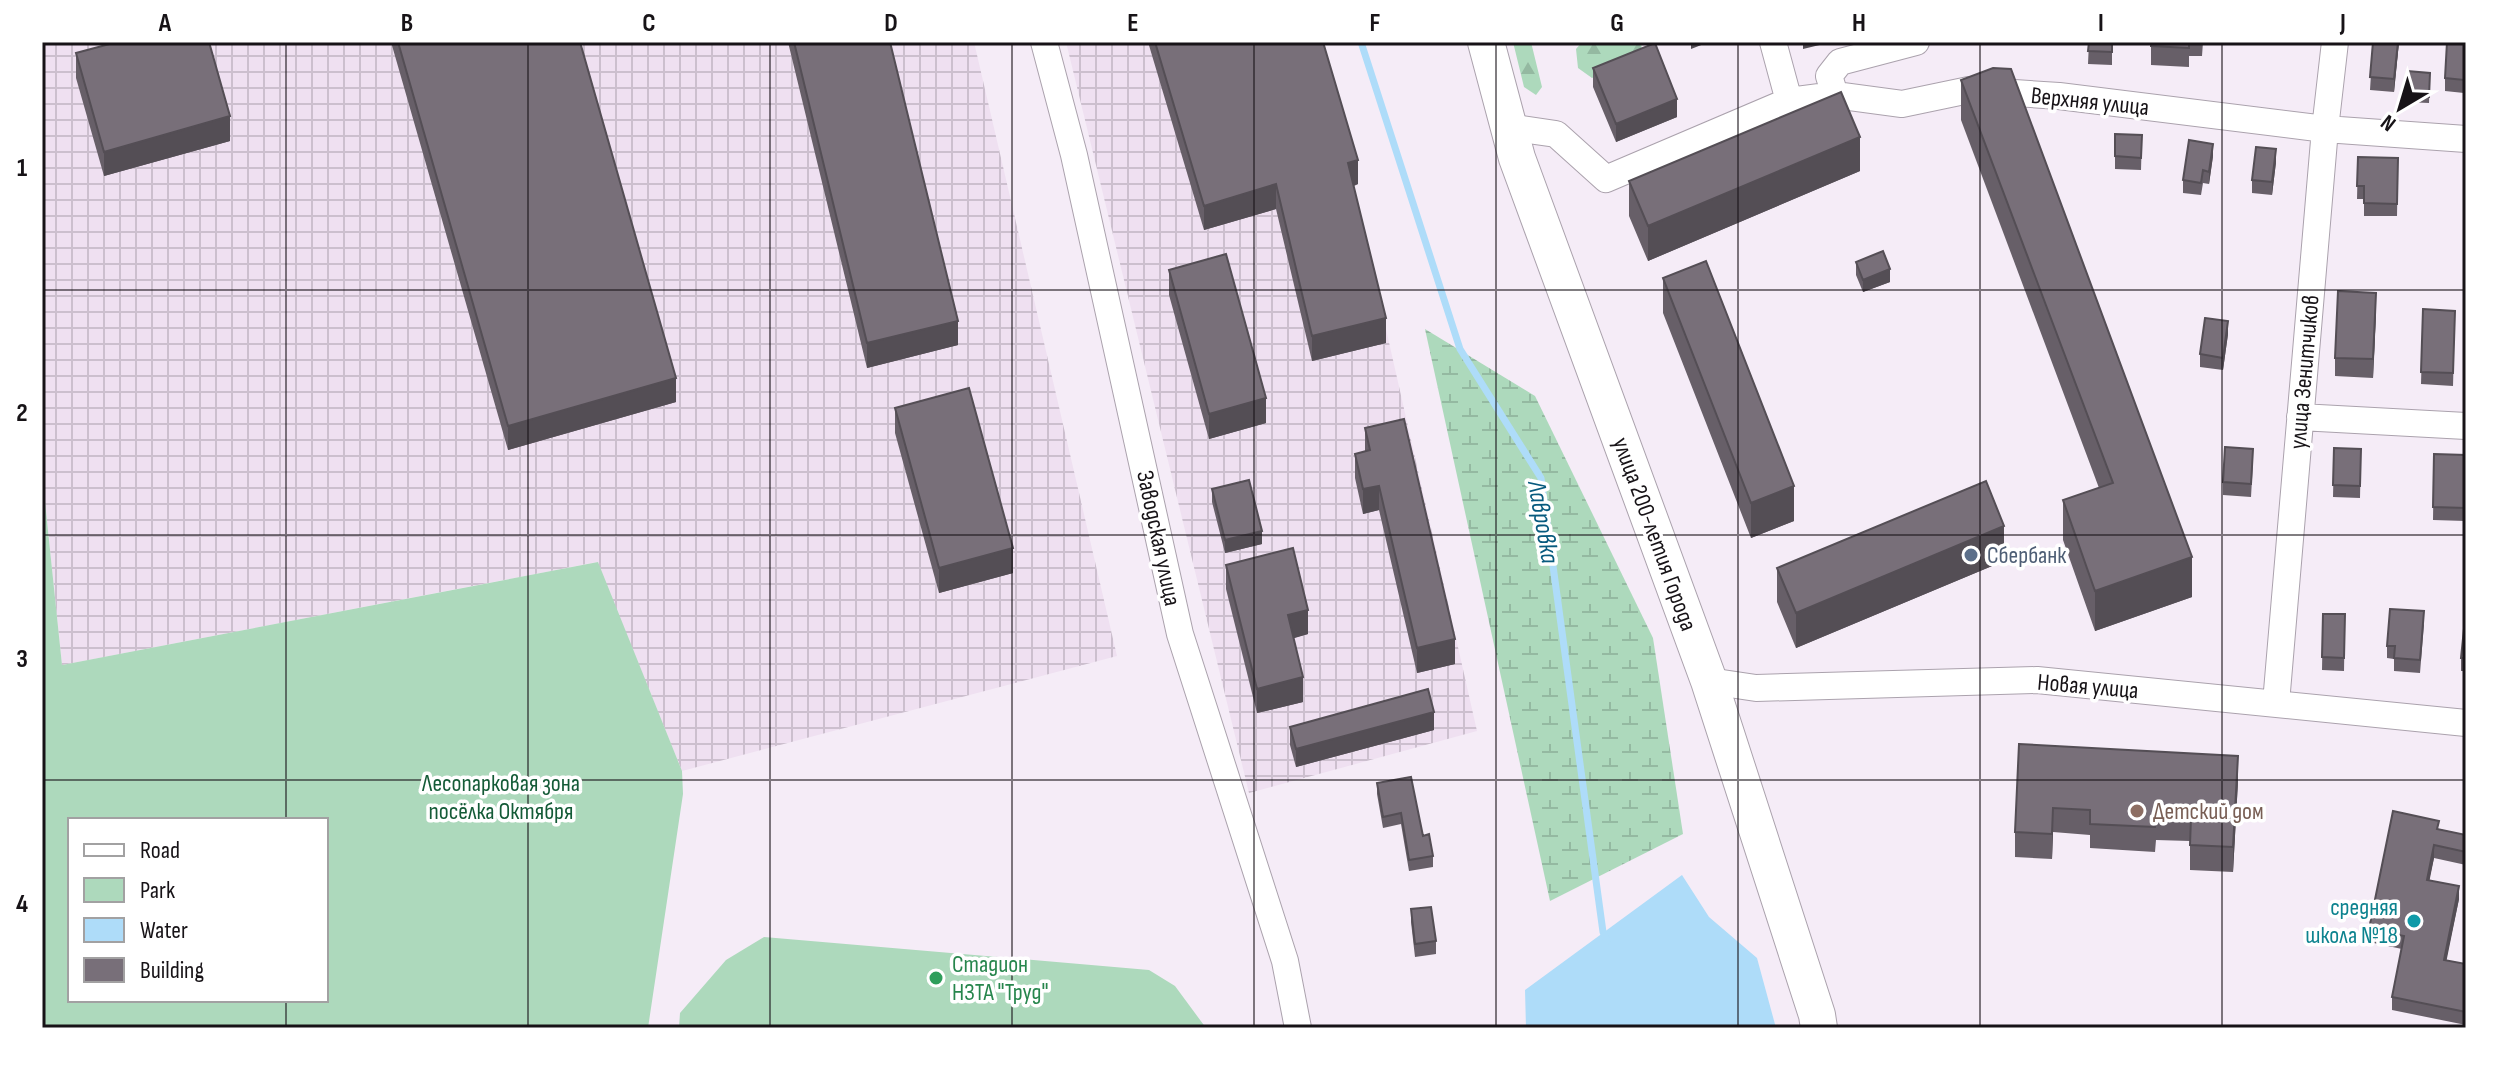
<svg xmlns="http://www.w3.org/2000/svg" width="2508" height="1070" font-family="'Sofia Sans Condensed',sans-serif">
<defs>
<pattern id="industrial-grid" width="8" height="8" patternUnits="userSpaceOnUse" patternTransform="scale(2)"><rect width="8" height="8" fill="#efe0f1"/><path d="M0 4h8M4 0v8" fill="none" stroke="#ccbfce"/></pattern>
<pattern id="forest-firs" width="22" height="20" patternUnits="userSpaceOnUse" patternTransform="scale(2)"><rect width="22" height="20" fill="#add9bc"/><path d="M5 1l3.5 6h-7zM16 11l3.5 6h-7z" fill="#94b9a1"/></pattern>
<pattern id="wetland-marsh" width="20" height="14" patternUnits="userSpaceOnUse" patternTransform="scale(2)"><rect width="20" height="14" fill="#add9bc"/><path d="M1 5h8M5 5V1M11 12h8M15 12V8" fill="none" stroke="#94b9a1"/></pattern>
</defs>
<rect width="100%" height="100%" fill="#f5ecf7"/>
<path fill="url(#industrial-grid)" d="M 974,42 L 1117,656 L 682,771 L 597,562 L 62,665 L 42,473 L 42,43 Z
M 1066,42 L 1321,42 L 1477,731 L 1249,793 Z"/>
<path fill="url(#forest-firs)" d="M 1513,42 L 1531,42 L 1542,87 L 1536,95 L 1524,87 Z
M 1582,42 L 1641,42 L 1642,50 L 1635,59 L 1592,78 L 1578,68 L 1576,49 Z"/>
<path fill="url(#wetland-marsh)" d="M 1425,329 L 1535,396 L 1653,638 L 1683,834 L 1550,901 Z"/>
<path fill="#add9bc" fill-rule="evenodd" d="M 42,473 L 62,665 L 598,562 L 682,771 L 683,794 L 648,1028 L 42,1028 ZM 70,820 L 326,820 L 326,1000 L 70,1000 Z
M 764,937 L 1149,970 L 1175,986 L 1206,1028 L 679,1028 L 680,1013 L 726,960 Z"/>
<path fill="#aedcf9" d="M 1682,875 L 1709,917 L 1757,958 L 1776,1028 L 1526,1028 L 1525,990 Z"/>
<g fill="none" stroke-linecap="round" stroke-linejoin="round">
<path stroke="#aedcf9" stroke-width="7" d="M 1361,42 L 1460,349 L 1541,478 L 1603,932 L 1607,941"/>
<defs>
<path id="street" d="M 1044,42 L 1074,155 L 1180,634 L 1285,961 L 1298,1028
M 1773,42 L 1789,101
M 1835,95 L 1829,76 L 1840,62 L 1916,42
M 1507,127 L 1556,134 L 1606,179 L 1789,101 L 1835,95 L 1902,104 L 1969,90 L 2059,96 L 2325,129 L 2466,139
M 2300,417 L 2466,426
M 1709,681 L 1756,688 L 2037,680 L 2466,723
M 2276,703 L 2325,129 L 2335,42"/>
<path id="secondary" d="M 1486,42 L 1517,158 L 1709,681 L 1817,1015 L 1819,1028"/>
</defs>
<use href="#street" stroke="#aba2ad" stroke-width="28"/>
<use href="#secondary" stroke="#aba2ad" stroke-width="38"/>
<use href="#street" stroke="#fff" stroke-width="26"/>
<use href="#secondary" stroke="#fff" stroke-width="36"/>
</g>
<path fill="#675f68" d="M 391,42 L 580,42 L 676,402 L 508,450 Z
M 788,42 L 890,42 L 958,345 L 867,368 Z
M 1148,42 L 1323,42 L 1358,184 L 1354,186 L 1386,343 L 1312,361 L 1276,209 L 1204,230 Z
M 2089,42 L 2112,42 L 2112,65 L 2088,64 Z
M 2151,42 L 2203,42 L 2202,56 L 2189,56 L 2189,67 L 2151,65 Z
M 2373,42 L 2399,42 L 2394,92 L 2370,90 Z
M 2466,42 L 2466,74 L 2464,93 L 2445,91 L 2445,78 Z
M 76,53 L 230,141 L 104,176 L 76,78 Z
M 1593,68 L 1677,117 L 1616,142 L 1593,87 Z
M 2407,71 L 2430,73 L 2429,103 L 2406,102 Z
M 1961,80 L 2192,597 L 2095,631 L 2063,540 L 2063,500 L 2099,488 L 1961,120 Z
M 2115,134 L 2142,135 L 2141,170 L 2115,169 Z
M 2213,156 L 2209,184 L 2203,183 L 2201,195 L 2183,193 L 2183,180 Z
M 2358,157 L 2398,158 L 2397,216 L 2364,216 L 2364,199 L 2357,199 Z
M 2276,162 L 2272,195 L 2252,193 L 2252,180 Z
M 1860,171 L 1648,261 L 1629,216 L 1629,181 Z
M 1856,262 L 1890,282 L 1863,292 L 1856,275 Z
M 1169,270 L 1266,423 L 1209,439 L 1169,295 Z
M 1663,278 L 1794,521 L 1751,538 L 1663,313 Z
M 2423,309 L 2455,311 L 2453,386 L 2421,384 Z
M 2376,312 L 2373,378 L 2335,376 L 2335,358 Z
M 2228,334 L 2223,370 L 2200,367 L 2200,354 Z
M 895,408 L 1013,573 L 939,593 L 895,433 Z
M 1365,428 L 1455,664 L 1417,673 L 1379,510 L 1363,514 L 1355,478 L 1355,454 L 1365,451 Z
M 2334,448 L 2361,449 L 2360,498 L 2333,497 Z
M 2434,454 L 2466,455 L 2466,521 L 2433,520 Z
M 2253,462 L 2251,497 L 2223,495 L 2223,482 Z
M 1212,489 L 1262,544 L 1225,553 L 1212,502 Z
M 2004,561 L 1796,648 L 1777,602 L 1777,568 Z
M 1226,565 L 1308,634 L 1293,638 L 1303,702 L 1257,713 L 1226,589 Z
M 2323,614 L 2345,614 L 2344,671 L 2322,670 Z
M 2466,619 L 2466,671 L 2461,671 L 2461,658 Z
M 2424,624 L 2420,673 L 2394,671 L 2394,659 L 2387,658 L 2387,646 Z
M 1290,727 L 1434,730 L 1296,767 L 1290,745 Z
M 2019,744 L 2238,781 L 2233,872 L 2190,870 L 2190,841 L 2156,840 L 2155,852 L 2090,848 L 2090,835 L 2053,832 L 2052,859 L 2015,857 L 2015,832 Z
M 1377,783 L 1423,836 L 1433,856 L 1433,867 L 1409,871 L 1401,824 L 1383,828 L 1377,794 Z
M 2439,829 L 2466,835 L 2466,865 L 2434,858 L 2429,880 L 2459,899 L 2446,960 L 2466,964 L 2466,1025 L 2392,1010 L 2392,997 L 2402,949 L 2369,942 L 2369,929 Z
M 1411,909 L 1436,941 L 1436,954 L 1415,957 L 1411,922 Z"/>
<path fill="#544e55" d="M 1691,42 L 1709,42 L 1691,49 Z
M 1803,42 L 1832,42 L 1803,49 Z
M 2398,42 L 2399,42 L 2394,92 L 2394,79 Z
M 1677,99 L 1677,117 L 1616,142 L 1616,124 Z
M 230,116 L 230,141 L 104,176 L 104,152 Z
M 1860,137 L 1860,171 L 1648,261 L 1648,226 Z
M 2213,144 L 2213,156 L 2209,184 L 2209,172 Z
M 2276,149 L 2276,162 L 2272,195 L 2272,182 Z
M 1358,160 L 1358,184 L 1348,187 L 1348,163 Z
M 1276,184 L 1276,209 L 1204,230 L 1204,206 Z
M 1890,269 L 1890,282 L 1863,292 L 1863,280 Z
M 2376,293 L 2376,312 L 2373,378 L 2373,359 Z
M 1386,318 L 1386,343 L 1312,361 L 1312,336 Z
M 958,321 L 958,345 L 867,368 L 867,343 Z
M 2228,321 L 2228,334 L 2223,370 L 2223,358 Z
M 676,378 L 676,402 L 508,450 L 508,426 Z
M 1266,398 L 1266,423 L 1209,439 L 1209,414 Z
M 1379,486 L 1379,510 L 1363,514 L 1363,489 Z
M 1794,486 L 1794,521 L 1751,538 L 1751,503 Z
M 2004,526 L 2004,561 L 1796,648 L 1796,613 Z
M 1262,531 L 1262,544 L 1225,553 L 1225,540 Z
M 1013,548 L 1013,573 L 939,593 L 939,568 Z
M 2192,557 L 2192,597 L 2095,631 L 2095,591 Z
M 1308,610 L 1308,634 L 1288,640 L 1288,615 Z
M 1455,639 L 1455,664 L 1417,673 L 1417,648 Z
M 1303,677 L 1303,702 L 1257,713 L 1257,689 Z
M 1434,712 L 1434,730 L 1296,767 L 1296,749 Z
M 2238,756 L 2238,781 L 2233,872 L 2233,847 Z
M 2053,808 L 2053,832 L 2052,859 L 2052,834 Z
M 2434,845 L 2434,858 L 2427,893 L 2427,880 Z
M 2459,886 L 2459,899 L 2444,973 L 2444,960 Z"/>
<path fill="#786f79" stroke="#544e55" stroke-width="2" d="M 117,42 L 209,42 L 230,116 L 104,152 L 76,53 Z
M 398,42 L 580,42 L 676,378 L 508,426 Z
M 794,42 L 890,42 L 958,321 L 867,343 Z
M 1155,42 L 1323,42 L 1358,160 L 1348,163 L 1386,318 L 1312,336 L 1276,184 L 1204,206 Z
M 2089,42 L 2112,42 L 2112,52 L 2088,51 Z
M 2151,42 L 2189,42 L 2189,48 L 2151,46 Z
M 2373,42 L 2398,42 L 2394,79 L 2370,77 Z
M 2447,42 L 2466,42 L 2464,80 L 2445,78 Z
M 1655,43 L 1677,99 L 1616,124 L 1593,68 Z
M 1993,68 L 2011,69 L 2192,557 L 2095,591 L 2063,500 L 2113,483 L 1961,80 Z
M 2407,71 L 2430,73 L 2429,97 L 2406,95 Z
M 1841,92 L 1860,137 L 1648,226 L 1629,181 Z
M 2115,134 L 2142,135 L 2141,158 L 2115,156 Z
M 2189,140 L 2213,144 L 2209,172 L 2203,170 L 2201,183 L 2183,180 Z
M 2256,147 L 2276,149 L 2272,182 L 2252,180 Z
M 2358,157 L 2398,158 L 2397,204 L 2364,203 L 2364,186 L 2357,186 Z
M 2466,176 L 2466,206 L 2465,206 Z
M 1883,251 L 1890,269 L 1863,280 L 1856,262 Z
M 1226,254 L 1266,398 L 1209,414 L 1169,270 Z
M 1706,261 L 1794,486 L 1751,503 L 1663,278 Z
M 2338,291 L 2376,293 L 2373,359 L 2335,358 Z
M 2423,309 L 2455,311 L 2453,373 L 2421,372 Z
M 2205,318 L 2228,321 L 2223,358 L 2200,354 Z
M 969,388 L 1013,548 L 939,568 L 895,408 Z
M 1404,419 L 1455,639 L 1417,648 L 1379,486 L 1363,489 L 1355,454 L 1370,450 L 1365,428 Z
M 2225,447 L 2253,449 L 2251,484 L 2223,482 Z
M 2334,448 L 2361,449 L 2360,486 L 2333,485 Z
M 2434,454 L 2466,455 L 2466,508 L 2433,507 Z
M 1249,480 L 1262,531 L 1225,540 L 1212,489 Z
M 1986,481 L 2004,526 L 1796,613 L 1777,568 Z
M 1293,548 L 1308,610 L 1288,615 L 1303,677 L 1257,689 L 1226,565 Z
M 2390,609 L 2424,611 L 2420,660 L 2394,658 L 2395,646 L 2387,646 Z
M 2323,614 L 2345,614 L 2344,658 L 2322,657 Z
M 2465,619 L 2466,619 L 2466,658 L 2461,658 Z
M 1428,689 L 1434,712 L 1296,749 L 1290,727 Z
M 2019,744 L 2238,756 L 2233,847 L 2190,845 L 2191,817 L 2156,815 L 2155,827 L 2090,824 L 2090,810 L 2053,808 L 2052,834 L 2015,832 Z
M 1411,777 L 1423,836 L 1429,834 L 1433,856 L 1409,860 L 1401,813 L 1383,817 L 1377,783 Z
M 2393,811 L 2439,821 L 2437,829 L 2466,835 L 2466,852 L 2434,845 L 2427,880 L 2459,886 L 2444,960 L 2466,964 L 2466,1012 L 2392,997 L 2404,936 L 2369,929 Z
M 1431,907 L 1436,941 L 1415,944 L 1411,909 Z"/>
<path fill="none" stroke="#171317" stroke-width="2" stroke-opacity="0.55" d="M 286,42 L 286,820M 528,42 L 528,1028M 770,42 L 770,1028M 1012,42 L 1012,1028M 1254,42 L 1254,1028M 1496,42 L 1496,1028M 1738,42 L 1738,1028M 1980,42 L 1980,1028M 2222,42 L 2222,1028M 42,290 L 2466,290M 42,535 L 2466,535M 42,780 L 2466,780M 286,1000 L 286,1028"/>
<circle fill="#5c6f8a" stroke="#fff" stroke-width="3" cx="1971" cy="555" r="8"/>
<circle fill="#8d6e63" stroke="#fff" stroke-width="3" cx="2137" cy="811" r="8"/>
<circle fill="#0f9aa8" stroke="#fff" stroke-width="3" cx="2414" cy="921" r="8"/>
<circle fill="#2e9e5b" stroke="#fff" stroke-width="3" cx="936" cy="978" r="8"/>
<g text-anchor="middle" stroke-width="7" stroke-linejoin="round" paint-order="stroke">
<g font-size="24" fill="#171317" stroke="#fff">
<text transform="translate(2090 101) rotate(6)" y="8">Верхняя улица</text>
<text transform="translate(2304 372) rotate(-85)" y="8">улица Зенитчиков</text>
<text transform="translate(1655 534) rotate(70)" y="8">улица 200-летия Города</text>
<text transform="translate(1159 538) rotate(78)" y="8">Заводская улица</text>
<text transform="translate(2088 686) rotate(5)" y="8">Новая улица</text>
</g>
<g font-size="24" fill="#4e5e75" stroke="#fff" text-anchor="start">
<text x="1987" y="563">Сбербанк</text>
</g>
<g font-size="24" fill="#145b37" stroke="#fff">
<text x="501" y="791">Лесопарковая зона<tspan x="501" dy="28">посёлка Октября</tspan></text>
</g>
<g font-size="24" fill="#785e54" stroke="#fff" text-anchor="start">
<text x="2153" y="819">Детский дом</text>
</g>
<g font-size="24" fill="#0d838f" stroke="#fff" text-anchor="end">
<text x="2398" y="915">средняя<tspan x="2398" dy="28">школа №18</tspan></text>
</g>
<g font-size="24" fill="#27864d" stroke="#fff" text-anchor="start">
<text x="952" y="972">Стадион<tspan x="952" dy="28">НЗТА "Труд"</tspan></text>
</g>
<g font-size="26" font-style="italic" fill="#075a7e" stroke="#fff">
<text transform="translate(1544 522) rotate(80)" y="9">Лавровка</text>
</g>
</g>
<rect width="2508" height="1070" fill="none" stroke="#ffffff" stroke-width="88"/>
<rect x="68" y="818" width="260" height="184" fill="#ffffff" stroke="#a2a1a2" stroke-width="2"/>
<rect x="84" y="844" width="40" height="12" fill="#ffffff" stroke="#a2a1a2" stroke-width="2"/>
<text x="140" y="858" font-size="24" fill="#171317">Road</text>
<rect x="84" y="878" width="40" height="24" fill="#add9bc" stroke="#a2a1a2" stroke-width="2"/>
<text x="140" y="898" font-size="24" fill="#171317">Park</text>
<rect x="84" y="918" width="40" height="24" fill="#aedcf9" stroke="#a2a1a2" stroke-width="2"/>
<text x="140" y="938" font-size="24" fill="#171317">Water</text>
<rect x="84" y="958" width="40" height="24" fill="#786f79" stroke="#a2a1a2" stroke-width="2"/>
<text x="140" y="978" font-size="24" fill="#171317">Building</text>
<g transform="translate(2400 108) rotate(218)" stroke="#ffffff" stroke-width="6" paint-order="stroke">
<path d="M0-6L14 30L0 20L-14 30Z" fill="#171317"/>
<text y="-12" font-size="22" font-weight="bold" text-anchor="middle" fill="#171317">N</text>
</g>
<rect x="44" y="44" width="2420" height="982" fill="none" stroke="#171317" stroke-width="3"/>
<g font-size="26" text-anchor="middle" font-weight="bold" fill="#171317">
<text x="165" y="31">A</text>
<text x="407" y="31">B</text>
<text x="649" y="31">C</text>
<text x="891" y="31">D</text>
<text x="1133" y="31">E</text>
<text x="1375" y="31">F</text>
<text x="1617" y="31">G</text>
<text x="1859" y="31">H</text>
<text x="2101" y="31">I</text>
<text x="2343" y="31">J</text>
<text x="22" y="176">1</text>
<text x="22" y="421">2</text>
<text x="22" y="667">3</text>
<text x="22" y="912">4</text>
</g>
</svg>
